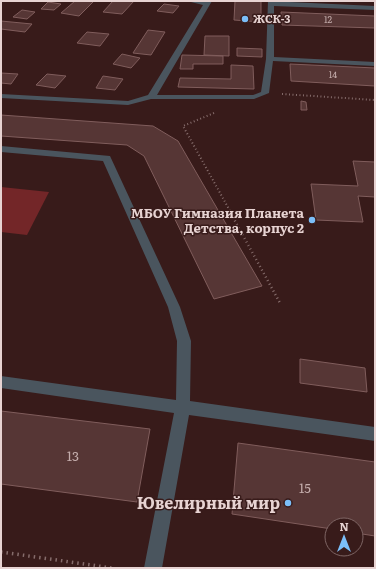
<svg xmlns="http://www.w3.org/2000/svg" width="376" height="569" font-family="Literata,serif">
<rect width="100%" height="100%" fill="#381b1a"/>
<path fill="#732628" d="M 1,187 L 49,192 L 27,235 L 1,232 Z"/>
<path fill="#563635" stroke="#805d5c" d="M 75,1 L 94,1 L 79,16 L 61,13 Z
M 113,1 L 134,1 L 122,14 L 103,12 Z
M 235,1 L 261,1 L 261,22 L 234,20 Z
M 48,2 L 61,4 L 54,10 L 41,9 Z
M 164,4 L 179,6 L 173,13 L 157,11 Z
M 22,10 L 35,12 L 27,19 L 13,17 Z
M 281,12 L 375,16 L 375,28 L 282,25 Z
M 1,21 L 32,24 L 25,32 L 1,29 Z
M 148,30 L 165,32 L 151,55 L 133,53 Z
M 87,32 L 109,34 L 100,46 L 77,43 Z
M 205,36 L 229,36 L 229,56 L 204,55 Z
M 237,48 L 262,49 L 262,57 L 237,56 Z
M 122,54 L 140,58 L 131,68 L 113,64 Z
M 182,55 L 223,56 L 223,64 L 193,64 L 193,69 L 180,69 Z
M 290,64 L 375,68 L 375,86 L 291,81 Z
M 231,65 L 253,66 L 254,89 L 178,87 L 180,78 L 231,79 Z
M 1,73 L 18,74 L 11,84 L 1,83 Z
M 47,74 L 66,76 L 55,88 L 36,85 Z
M 103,76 L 123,79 L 115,90 L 96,88 Z
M 301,101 L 306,102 L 307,110 L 301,110 Z
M 1,115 L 153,126 L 178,141 L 262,286 L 214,299 L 144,156 L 127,145 L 1,136 Z
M 353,161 L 375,162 L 375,197 L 358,196 L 363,222 L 316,220 L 311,184 L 358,186 Z
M 300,359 L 365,368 L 367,392 L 300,383 Z
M 1,411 L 150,429 L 137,502 L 1,484 Z
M 238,443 L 375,462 L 375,536 L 356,533 L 356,525 L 332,525 L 332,529 L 232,514 Z"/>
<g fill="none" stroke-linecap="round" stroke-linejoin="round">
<path stroke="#866d6c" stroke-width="2" stroke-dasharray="1 2.5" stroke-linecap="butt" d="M 282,94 L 375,100
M 214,113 L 183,126 L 230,211"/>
<path stroke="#866d6c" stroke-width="2.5" stroke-dasharray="1 3" stroke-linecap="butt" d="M 229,210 L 280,303"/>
<path stroke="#866d6c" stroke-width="3.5" stroke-dasharray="1.5 4" stroke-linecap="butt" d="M 1,552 L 112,568"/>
<path fill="#4a555e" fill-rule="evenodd" d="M 187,1 L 212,1 L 157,95 L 253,95 L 261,92 L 266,59 L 268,1 L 375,6 L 375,10 L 274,6 L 274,57 L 375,62 L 375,66 L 273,61 L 269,93 L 254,99 L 151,99 L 128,105 L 1,98 L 1,94 L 128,101 L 148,95 L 203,5 Z
M 1,146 L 110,156 L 180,307 L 191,341 L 190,401 L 375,427 L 375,441 L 189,415 L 162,568 L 144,568 L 174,413 L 1,388 L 1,376 L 176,400 L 177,341 L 168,307 L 103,161 L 1,152 Z"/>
</g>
<g fill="#7bbef8" stroke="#381b1a" stroke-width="1.5">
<circle cx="245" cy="19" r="4"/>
<circle cx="312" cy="220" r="4"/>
<circle cx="288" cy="503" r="4"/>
</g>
<g text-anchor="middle" stroke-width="3" stroke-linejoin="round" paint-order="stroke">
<g font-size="9" fill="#c3acab">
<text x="328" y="23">12</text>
<text x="333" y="78">14</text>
</g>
<g font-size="11" font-weight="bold" fill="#e7d3d2" stroke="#381b1a" text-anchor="start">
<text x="253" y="23">ЖСК-3</text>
</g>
<g font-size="13" font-weight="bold" fill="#e7d3d2" stroke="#381b1a" text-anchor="end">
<text x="304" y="218">МБОУ Гимназия Планета<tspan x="304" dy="15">Детства, корпус 2</tspan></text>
</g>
<g font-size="13" fill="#c3acab">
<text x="73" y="461">13</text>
<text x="305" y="493">15</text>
</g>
<g font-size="16" font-weight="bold" fill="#e7d3d2" stroke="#381b1a" text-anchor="end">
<text x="280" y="509">Ювелирный мир</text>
</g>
</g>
<rect width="376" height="569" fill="none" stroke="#e7d3d2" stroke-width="4"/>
<g transform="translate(344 537)"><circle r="19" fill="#381b1a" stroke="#7e6564"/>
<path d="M0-3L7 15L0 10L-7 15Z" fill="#7bbef8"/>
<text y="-6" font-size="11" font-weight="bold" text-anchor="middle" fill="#e7d3d2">N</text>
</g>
</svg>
